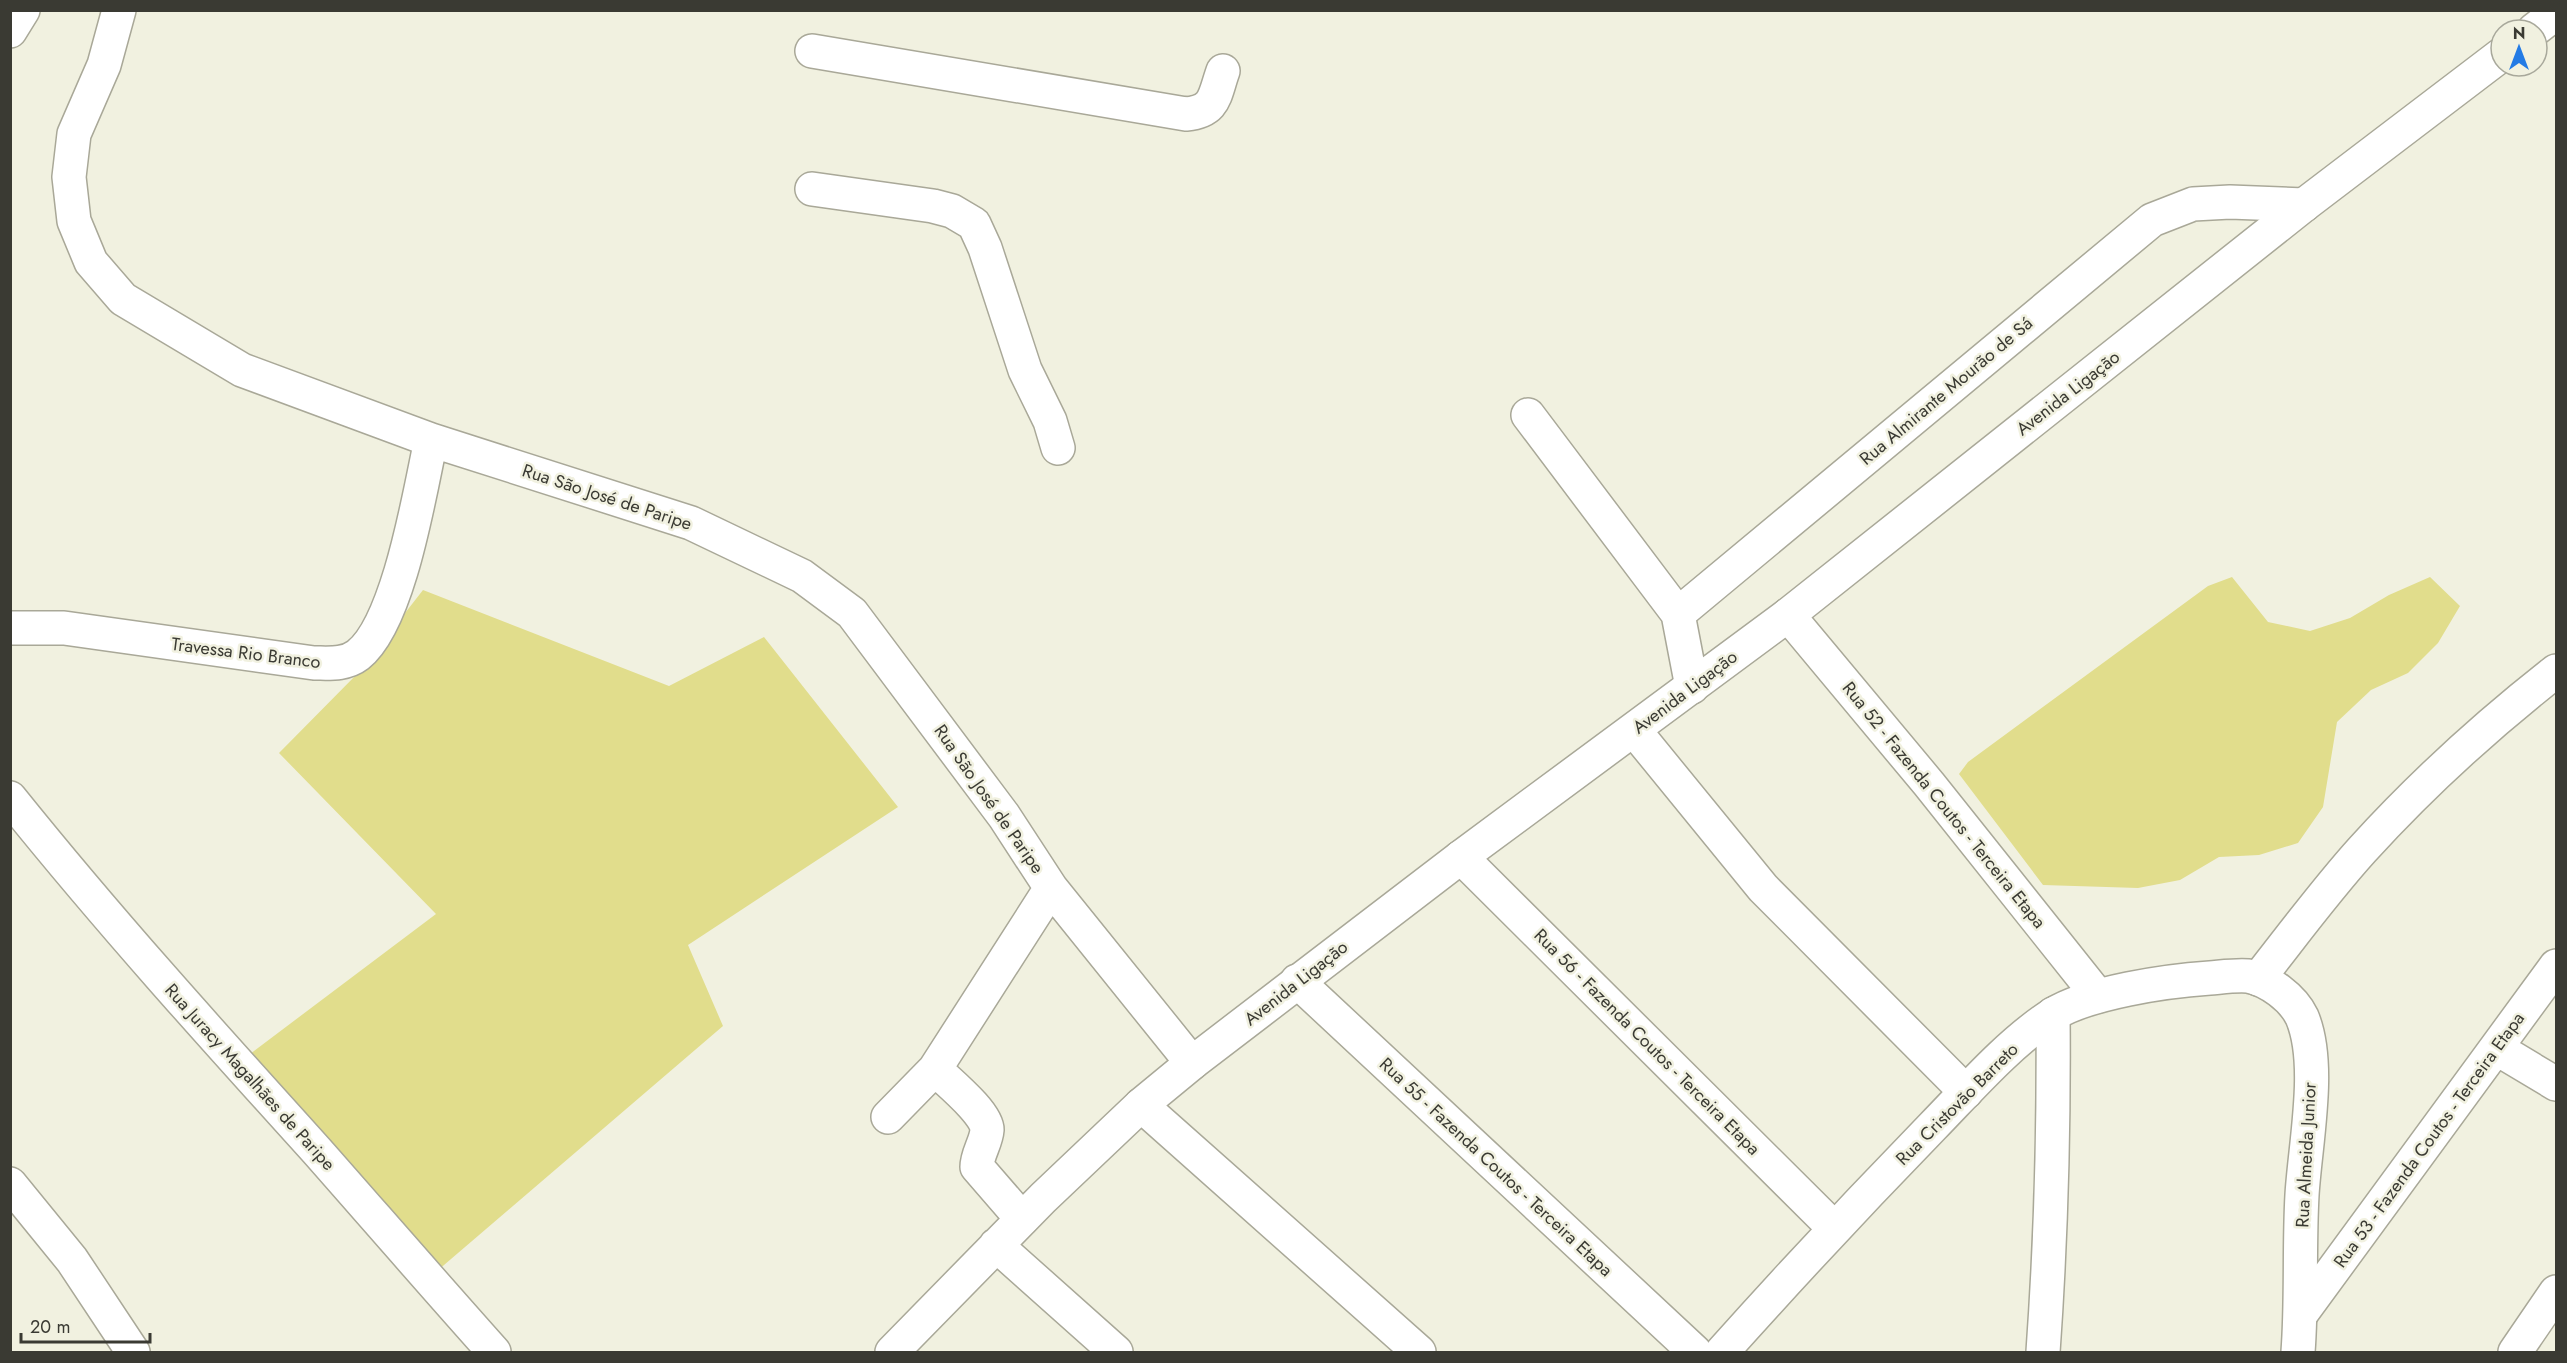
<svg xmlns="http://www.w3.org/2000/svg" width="2567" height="1363" font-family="Jost,sans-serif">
<rect width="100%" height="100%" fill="#f1f1e0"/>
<path fill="#e1dd8c" d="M 2232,577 L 2268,622 L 2310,631 L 2350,618 L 2389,595 L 2430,577 L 2460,606 L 2438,643 L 2408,673 L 2371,690 L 2337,722 L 2323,807 L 2298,843 L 2259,855 L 2219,857 L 2180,880 L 2138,888 L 2043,885 L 1959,774 L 1968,762 L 2208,586 Z
M 423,590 L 669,686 L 764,637 L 898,807 L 688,945 L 723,1026 L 430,1277 L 234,1066 L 436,914 L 279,753 L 359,672 Z"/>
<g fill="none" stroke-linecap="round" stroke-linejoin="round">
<defs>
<path id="minor" d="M 119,10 L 104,65 L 74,134 L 69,177 L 74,221 L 91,262 L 123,299 L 242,370 L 431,440 L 691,523 L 802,576 L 852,613 L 1004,816 L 1051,888 L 1192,1063
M 10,31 L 23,10
M 812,51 L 1186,114 C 1216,111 1214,96 1223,71
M 812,189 L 933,206 L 952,211 L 974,224 L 985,248 L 1025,370 L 1050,421 L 1058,448
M 1528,415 L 1678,614
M 1788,615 L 1929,784 L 2098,996
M 10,628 L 64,628 L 314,663 C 329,663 345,665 358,655 C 399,623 420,491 431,440
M 1692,687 L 1678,614 L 2152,220 L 2193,204 L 2230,202 L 2304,205
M 1634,730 L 1763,888 L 1966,1092
M 10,798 C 108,920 212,1035 317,1151 C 376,1218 435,1286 494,1352
M 1461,857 L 1834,1228
M 2258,979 C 2292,936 2325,891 2362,850 C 2421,785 2487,725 2556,671
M 1297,981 L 1695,1352
M 2496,1048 L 2556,1084
M 935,1069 C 947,1081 988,1114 987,1130 C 986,1143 977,1154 977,1167 L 1022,1219
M 1141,1105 L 1419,1352
M 888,1117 L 935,1069 L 1051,888
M 10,1184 L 72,1260 L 133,1352
M 2301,1314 L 2556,966
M 2043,1352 C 2051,1240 2054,1127 2053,1014
M 2515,1352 L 2556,1292"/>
<path id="major" d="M 2534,30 L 2556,13
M 996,1245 L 1116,1352
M 892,1352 L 1043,1198 L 1141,1105 L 1192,1063 L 1461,857 L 1788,615 L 2304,205 L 2501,55
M 1722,1352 C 1791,1275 1861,1200 1933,1126 C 1969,1089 2009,1043 2052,1015 C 2089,992 2166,981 2210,978 C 2222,977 2236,975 2248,976 C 2269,980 2293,998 2302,1017 C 2322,1064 2305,1144 2302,1195 C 2299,1248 2302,1300 2298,1352"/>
</defs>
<use href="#minor" stroke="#a9a898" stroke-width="36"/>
<use href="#major" stroke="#a9a898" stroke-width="36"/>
<use href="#minor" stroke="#fff" stroke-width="33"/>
<use href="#major" stroke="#fff" stroke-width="33"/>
</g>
<g text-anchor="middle" stroke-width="5" stroke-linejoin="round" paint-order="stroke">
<g font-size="18" fill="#3a3a33" stroke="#f1f1e0">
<text transform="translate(1946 391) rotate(-40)" y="6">Rua Almirante Mourão de Sá</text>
<text transform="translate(2068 393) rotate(-38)" y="6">Avenida Ligação</text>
<text transform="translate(607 497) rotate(18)" y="6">Rua São José de Paripe</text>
<text transform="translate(246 653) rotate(7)" y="6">Travessa Rio Branco</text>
<text transform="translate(1685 692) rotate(-37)" y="6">Avenida Ligação</text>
<text transform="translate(989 799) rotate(55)" y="6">Rua São José de Paripe</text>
<text transform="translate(1944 805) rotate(51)" y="6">Rua 52 - Fazenda Coutos - Terceira Etapa</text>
<text transform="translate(1296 983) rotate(-38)" y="6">Avenida Ligação</text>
<text transform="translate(1647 1042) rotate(45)" y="6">Rua 56 - Fazenda Coutos - Terceira Etapa</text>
<text transform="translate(250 1077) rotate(48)" y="6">Rua Juracy Magalhães de Paripe</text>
<text transform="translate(1957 1104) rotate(-45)" y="6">Rua Cristovão Barreto</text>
<text transform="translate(2429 1140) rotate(-54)" y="6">Rua 53 - Fazenda Coutos - Terceira Etapa</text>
<text transform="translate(2306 1155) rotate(-87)" y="6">Rua Almeida Junior</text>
<text transform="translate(1496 1167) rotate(43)" y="6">Rua 55 - Fazenda Coutos - Terceira Etapa</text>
</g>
</g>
<rect width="2567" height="1363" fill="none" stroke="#3a3a33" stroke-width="24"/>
<g transform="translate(2519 48)"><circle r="28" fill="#f1f1e0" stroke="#a8a89b" stroke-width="1.5"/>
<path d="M0-4.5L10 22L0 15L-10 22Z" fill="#237be5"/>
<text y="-9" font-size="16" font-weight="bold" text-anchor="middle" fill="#3a3a33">N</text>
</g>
<path d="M21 1333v9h129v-9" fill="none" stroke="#3a3a33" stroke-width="3"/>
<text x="30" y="1333" font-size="18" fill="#3a3a33" stroke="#f1f1e0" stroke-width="4.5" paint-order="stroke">20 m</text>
</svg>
